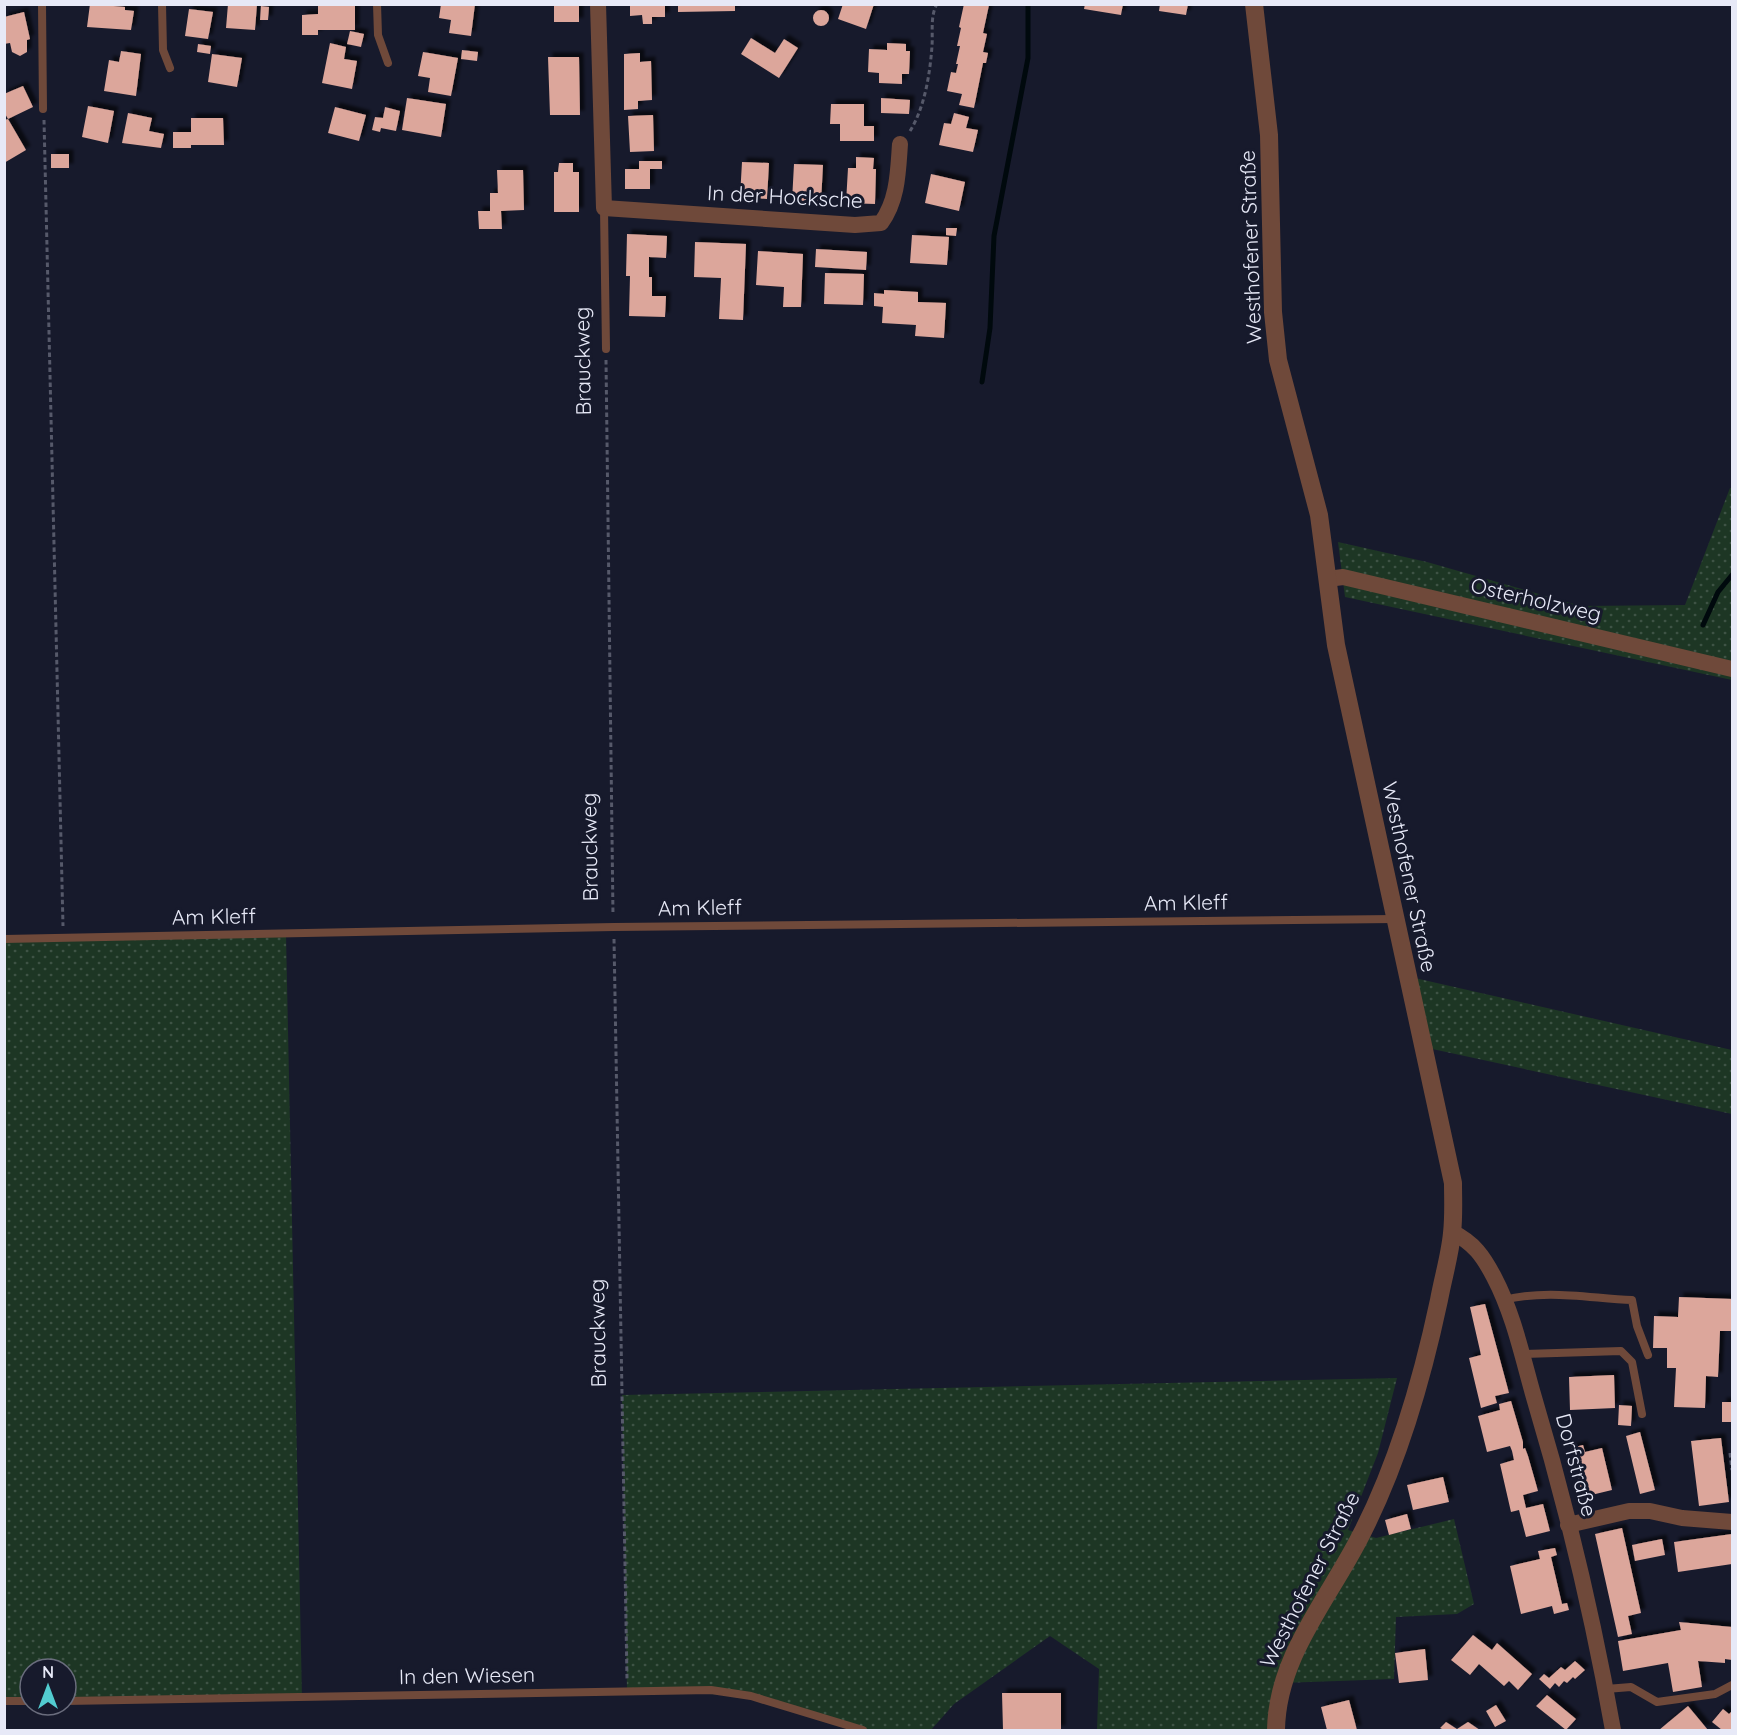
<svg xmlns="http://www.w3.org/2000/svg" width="1737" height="1735" font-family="Quicksand,sans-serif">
<defs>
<pattern id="green-dots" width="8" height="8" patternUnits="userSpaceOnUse" patternTransform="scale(1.5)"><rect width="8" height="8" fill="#1d3624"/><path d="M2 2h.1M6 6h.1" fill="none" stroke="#3e5345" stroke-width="1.8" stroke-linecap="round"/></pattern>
<filter id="shadow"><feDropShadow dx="4.5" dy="-4.5" stdDeviation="1.5" flood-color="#0009"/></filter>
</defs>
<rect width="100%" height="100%" fill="#171a2c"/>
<path fill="url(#green-dots)" d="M 1730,488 L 1732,488 L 1732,680 L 1345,597 L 1338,542 L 1427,562 L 1581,606 L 1685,605 Z
M 286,934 L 302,1698 L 66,1698 L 66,1669 L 30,1669 L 30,1699 L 5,1699 L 4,939 Z
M 1406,976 L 1732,1050 L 1732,1114 L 1423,1047 Z
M 1397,1378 L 1378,1453 L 1348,1530 L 1376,1538 L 1454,1519 L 1474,1604 L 1457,1614 L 1396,1617 L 1394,1679 L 1282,1683 L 1276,1730 L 1097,1730 L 1099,1669 L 1050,1636 L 954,1704 L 931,1730 L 859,1730 L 751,1696 L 627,1690 L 622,1395 Z"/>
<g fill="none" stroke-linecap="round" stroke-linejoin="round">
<path stroke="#00090d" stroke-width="5" d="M 982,382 L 990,328 L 994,236 L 1028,58 L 1028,6
M 1703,625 L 1718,592 L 1732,575"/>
</g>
<path fill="#dca69b" filter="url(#shadow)" d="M 90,4 L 125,7 L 125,10 L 134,11 L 131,30 L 87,27 Z
M 228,4 L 257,4 L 255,30 L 226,28 Z
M 318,4 L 355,4 L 355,30 L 318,30 L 318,35 L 302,35 L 302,15 L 318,14 Z
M 441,4 L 475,4 L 471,36 L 449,33 L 451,20 L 439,18 Z
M 554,4 L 579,4 L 579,22 L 554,22 Z
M 630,4 L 665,4 L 665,17 L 652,17 L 652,24 L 643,24 L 642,15 L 630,16 Z
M 678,4 L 735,4 L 735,11 L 678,12 Z
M 843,4 L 874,4 L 866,29 L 838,19 Z
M 964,4 L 989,5 L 983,33 L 987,34 L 983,52 L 988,53 L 986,63 L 983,63 L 974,108 L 959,105 L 962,94 L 947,91 L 951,72 L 956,73 L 958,64 L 956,64 L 960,46 L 957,46 L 961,28 L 959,27 Z
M 1085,4 L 1123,4 L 1121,15 L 1084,9 Z
M 1160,4 L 1188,4 L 1186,15 L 1159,11 Z
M 261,6 L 269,7 L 268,20 L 260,20 Z
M 189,9 L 213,12 L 208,39 L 185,36 Z
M813 18a8 8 0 1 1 16 0a8 8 0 1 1-16 0Z
M 24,12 L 30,39 L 27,40 L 27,52 L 20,56 L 12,52 L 10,43 L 4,44 L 4,17 Z
M 350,31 L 364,34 L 361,47 L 347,44 Z
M 751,38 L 775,53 L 784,39 L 798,48 L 779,78 L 741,54 Z
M 330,43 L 346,47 L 344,59 L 357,61 L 352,89 L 322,83 Z
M 887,43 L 906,44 L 906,51 L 910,51 L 909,74 L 902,74 L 902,84 L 879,83 L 879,73 L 868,72 L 869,49 L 887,50 Z
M 198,44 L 211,46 L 210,54 L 197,52 Z
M 462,50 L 478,52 L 477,61 L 461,59 Z
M 121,51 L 141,54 L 136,96 L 104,91 L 109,60 L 119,62 Z
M 423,52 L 458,58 L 451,96 L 428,92 L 430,78 L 418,76 Z
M 640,53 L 640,62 L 651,61 L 652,100 L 638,101 L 638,109 L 624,110 L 624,54 Z
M 212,54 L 242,58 L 237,87 L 208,82 Z
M 548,57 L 579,57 L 580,115 L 550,115 Z
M 23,86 L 33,107 L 8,119 L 4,112 L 4,94 Z
M 407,98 L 446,104 L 441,137 L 402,130 Z
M 881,98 L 910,100 L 909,114 L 881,113 Z
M 831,104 L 864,104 L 864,126 L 874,126 L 874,141 L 840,141 L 840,124 L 830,124 Z
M 88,106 L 114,111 L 108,143 L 82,137 Z
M 335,107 L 366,115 L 359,141 L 328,133 Z
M 385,107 L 400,111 L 396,131 L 381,128 L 380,132 L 372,130 L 375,117 L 383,118 Z
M 128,113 L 152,118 L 149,131 L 164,134 L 161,148 L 122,143 Z
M 954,113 L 969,117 L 966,128 L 978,130 L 973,152 L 939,145 L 944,123 L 951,124 Z
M 653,115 L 654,151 L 630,152 L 628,116 Z
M 191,118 L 223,118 L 224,145 L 191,145 L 191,148 L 173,148 L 173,132 L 191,132 Z
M 8,119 L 26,150 L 4,163 L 4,120 Z
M 51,154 L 69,154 L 69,168 L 51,168 Z
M 856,157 L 874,158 L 873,169 L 876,169 L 875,204 L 846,203 L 848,168 L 856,168 Z
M 639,161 L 662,161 L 662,169 L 650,169 L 650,189 L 625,189 L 625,169 L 639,169 Z
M 742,162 L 769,163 L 767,199 L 740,197 Z
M 559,163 L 573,163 L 573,172 L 579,172 L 579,212 L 554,212 L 554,172 L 558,172 Z
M 794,164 L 823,165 L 821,202 L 792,201 Z
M 497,170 L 523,170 L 524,210 L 501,211 L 502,229 L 479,229 L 478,211 L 490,211 L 490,193 L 498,193 Z
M 931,174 L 965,182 L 959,211 L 925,203 Z
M 946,228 L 957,228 L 956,236 L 946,235 Z
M 627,234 L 667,236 L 666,258 L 649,257 L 649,277 L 652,277 L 652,296 L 666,296 L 665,317 L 629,316 L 630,276 L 626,276 Z
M 912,235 L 949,237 L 947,265 L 910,263 Z
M 695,242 L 746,244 L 743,320 L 719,319 L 721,278 L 694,277 Z
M 816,249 L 867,252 L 866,270 L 815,267 Z
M 758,251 L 803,254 L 801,307 L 783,307 L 784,287 L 756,285 Z
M 825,273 L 864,274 L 863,305 L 824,304 Z
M 884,290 L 918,292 L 918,302 L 946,303 L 944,338 L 915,336 L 916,325 L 882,323 L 883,307 L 874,306 L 874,293 L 884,294 Z
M 1679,1297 L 1732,1299 L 1732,1331 L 1720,1331 L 1718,1377 L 1706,1376 L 1705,1408 L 1674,1407 L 1676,1368 L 1667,1368 L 1667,1348 L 1653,1348 L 1654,1316 L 1678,1317 Z
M 1485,1304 L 1509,1393 L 1495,1396 L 1497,1403 L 1481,1408 L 1469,1358 L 1481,1355 L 1470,1307 Z
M 1614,1375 L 1615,1408 L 1570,1410 L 1569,1377 Z
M 1511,1401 L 1523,1442 L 1523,1449 L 1525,1448 L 1528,1456 L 1538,1491 L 1523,1495 L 1526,1508 L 1543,1504 L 1550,1531 L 1526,1537 L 1519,1510 L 1511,1512 L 1500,1464 L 1514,1460 L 1512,1451 L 1510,1446 L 1487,1452 L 1478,1416 L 1500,1410 L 1499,1404 Z
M 1722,1402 L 1732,1402 L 1732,1422 L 1722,1422 Z
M 1619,1405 L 1632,1406 L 1631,1426 L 1618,1425 Z
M 1640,1432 L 1655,1490 L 1640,1494 L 1626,1436 Z
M 1721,1438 L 1729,1502 L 1699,1506 L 1691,1441 Z
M 1583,1445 L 1585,1452 L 1602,1448 L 1612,1490 L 1583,1497 L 1571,1448 Z
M 1443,1477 L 1449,1502 L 1413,1510 L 1407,1485 Z
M 1407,1514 L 1411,1529 L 1389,1535 L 1385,1520 Z
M 1622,1528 L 1641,1613 L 1628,1616 L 1632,1634 L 1618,1637 L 1595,1534 Z
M 1732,1534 L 1732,1564 L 1678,1572 L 1674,1542 Z
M 1662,1539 L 1665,1555 L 1635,1561 L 1632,1545 Z
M 1555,1548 L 1557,1555 L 1551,1557 L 1562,1604 L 1567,1603 L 1569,1610 L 1554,1614 L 1552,1606 L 1521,1614 L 1510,1566 L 1540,1559 L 1538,1551 Z
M 1679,1622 L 1732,1627 L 1732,1660 L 1725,1659 L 1725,1663 L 1698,1661 L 1702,1687 L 1673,1692 L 1668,1663 L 1623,1671 L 1618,1641 L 1681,1630 Z
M 1473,1635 L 1492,1650 L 1497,1643 L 1532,1674 L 1518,1690 L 1509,1681 L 1504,1686 L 1479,1664 L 1470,1675 L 1451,1660 Z
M 1425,1649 L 1428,1680 L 1399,1683 L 1395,1653 Z
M 1575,1661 L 1585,1670 L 1575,1679 L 1573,1677 L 1567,1683 L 1564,1681 L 1559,1687 L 1555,1683 L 1550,1689 L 1539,1679 L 1544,1674 L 1549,1678 L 1561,1667 L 1565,1670 Z
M 1002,1693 L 1061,1693 L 1061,1730 L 1003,1730 Z
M 1547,1695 L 1576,1719 L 1566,1730 L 1536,1706 Z
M 1349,1700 L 1357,1730 L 1327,1730 L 1321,1707 Z
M 1496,1705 L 1506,1721 L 1495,1727 L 1486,1711 Z
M 1688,1706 L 1708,1730 L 1659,1730 Z
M 1723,1709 L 1729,1714 L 1732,1711 L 1732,1730 L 1722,1730 L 1712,1722 Z
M 1446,1722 L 1457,1729 L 1468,1722 L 1480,1730 L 1444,1730 L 1440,1728 Z"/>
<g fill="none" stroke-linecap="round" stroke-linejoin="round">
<path stroke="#56596a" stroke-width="3" stroke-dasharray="4.5 3" stroke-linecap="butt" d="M 44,120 L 63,926
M 910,131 C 925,107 930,73 932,46 C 933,32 930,16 937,4
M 606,360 L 613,915
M 614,939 L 627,1679
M 1730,1453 L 1732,1470"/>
<path stroke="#6f493a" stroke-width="8" d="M 42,4 L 43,109
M 162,4 L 163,50 L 170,68
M 377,4 L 378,35 L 388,63
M 604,208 L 606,349
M 4,939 L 614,927 L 1395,919
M 1504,1300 C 1547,1289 1588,1298 1632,1300 L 1637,1326 L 1648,1355
M 1522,1354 L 1621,1351 L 1632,1362 L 1642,1414
M 1606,1689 L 1631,1687 L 1657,1702 L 1715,1694 L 1732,1685
M 4,1701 L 30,1701
M 66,1701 L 711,1690 L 751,1696 L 863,1730"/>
<path stroke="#6f493a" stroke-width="16" d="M 598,4 L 604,208 L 855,225 L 881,223 C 898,200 898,171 900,144
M 1328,579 L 1343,577 L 1732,669
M 1452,1232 C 1474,1243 1483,1256 1494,1277 C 1513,1313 1522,1355 1533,1394 C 1566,1504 1593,1617 1613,1730
M 1568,1525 L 1629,1511 L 1650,1511 L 1682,1518 L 1732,1522"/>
<path stroke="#6f493a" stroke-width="18" d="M 1254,4 L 1269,135 L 1273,312 L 1278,360 L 1319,515 L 1336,645 L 1453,1183 C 1453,1199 1454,1216 1452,1233 C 1450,1255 1443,1278 1439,1300 C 1422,1380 1398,1464 1360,1537 C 1328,1600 1277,1657 1276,1730"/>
</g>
<g text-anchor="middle" stroke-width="6" stroke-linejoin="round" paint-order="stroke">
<g font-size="21" fill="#e7e9f7" stroke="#171a2c">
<text transform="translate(785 197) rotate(3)" y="7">In der Hocksche</text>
<text transform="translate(1251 247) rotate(-92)" y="7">Westhofener Straße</text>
<text transform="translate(583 361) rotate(-91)" y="7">Brauckweg</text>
<text transform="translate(1536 600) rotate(13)" y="7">Osterholzweg</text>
<text transform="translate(590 847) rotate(-91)" y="7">Brauckweg</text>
<text transform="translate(1409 877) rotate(78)" y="7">Westhofener Straße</text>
<text transform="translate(1186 903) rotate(-1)" y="7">Am Kleff</text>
<text transform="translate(700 908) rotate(-1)" y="7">Am Kleff</text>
<text transform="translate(214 917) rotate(-1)" y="7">Am Kleff</text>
<text transform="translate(598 1333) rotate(-91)" y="7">Brauckweg</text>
<text transform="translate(1576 1465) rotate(75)" y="7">Dorfstraße</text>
<text transform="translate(1310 1580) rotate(-63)" y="7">Westhofener Straße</text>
<text transform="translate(467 1676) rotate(-1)" y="7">In den Wiesen</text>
</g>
</g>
<rect width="1737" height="1735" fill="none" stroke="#e7e9f7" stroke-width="12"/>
<g transform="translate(48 1687)"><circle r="28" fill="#171a2c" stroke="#6a6d7d" stroke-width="1.5"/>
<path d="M0-4.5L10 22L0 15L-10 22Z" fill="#52ccd0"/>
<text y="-9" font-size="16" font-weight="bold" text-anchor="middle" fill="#e7e9f7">N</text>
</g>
</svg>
